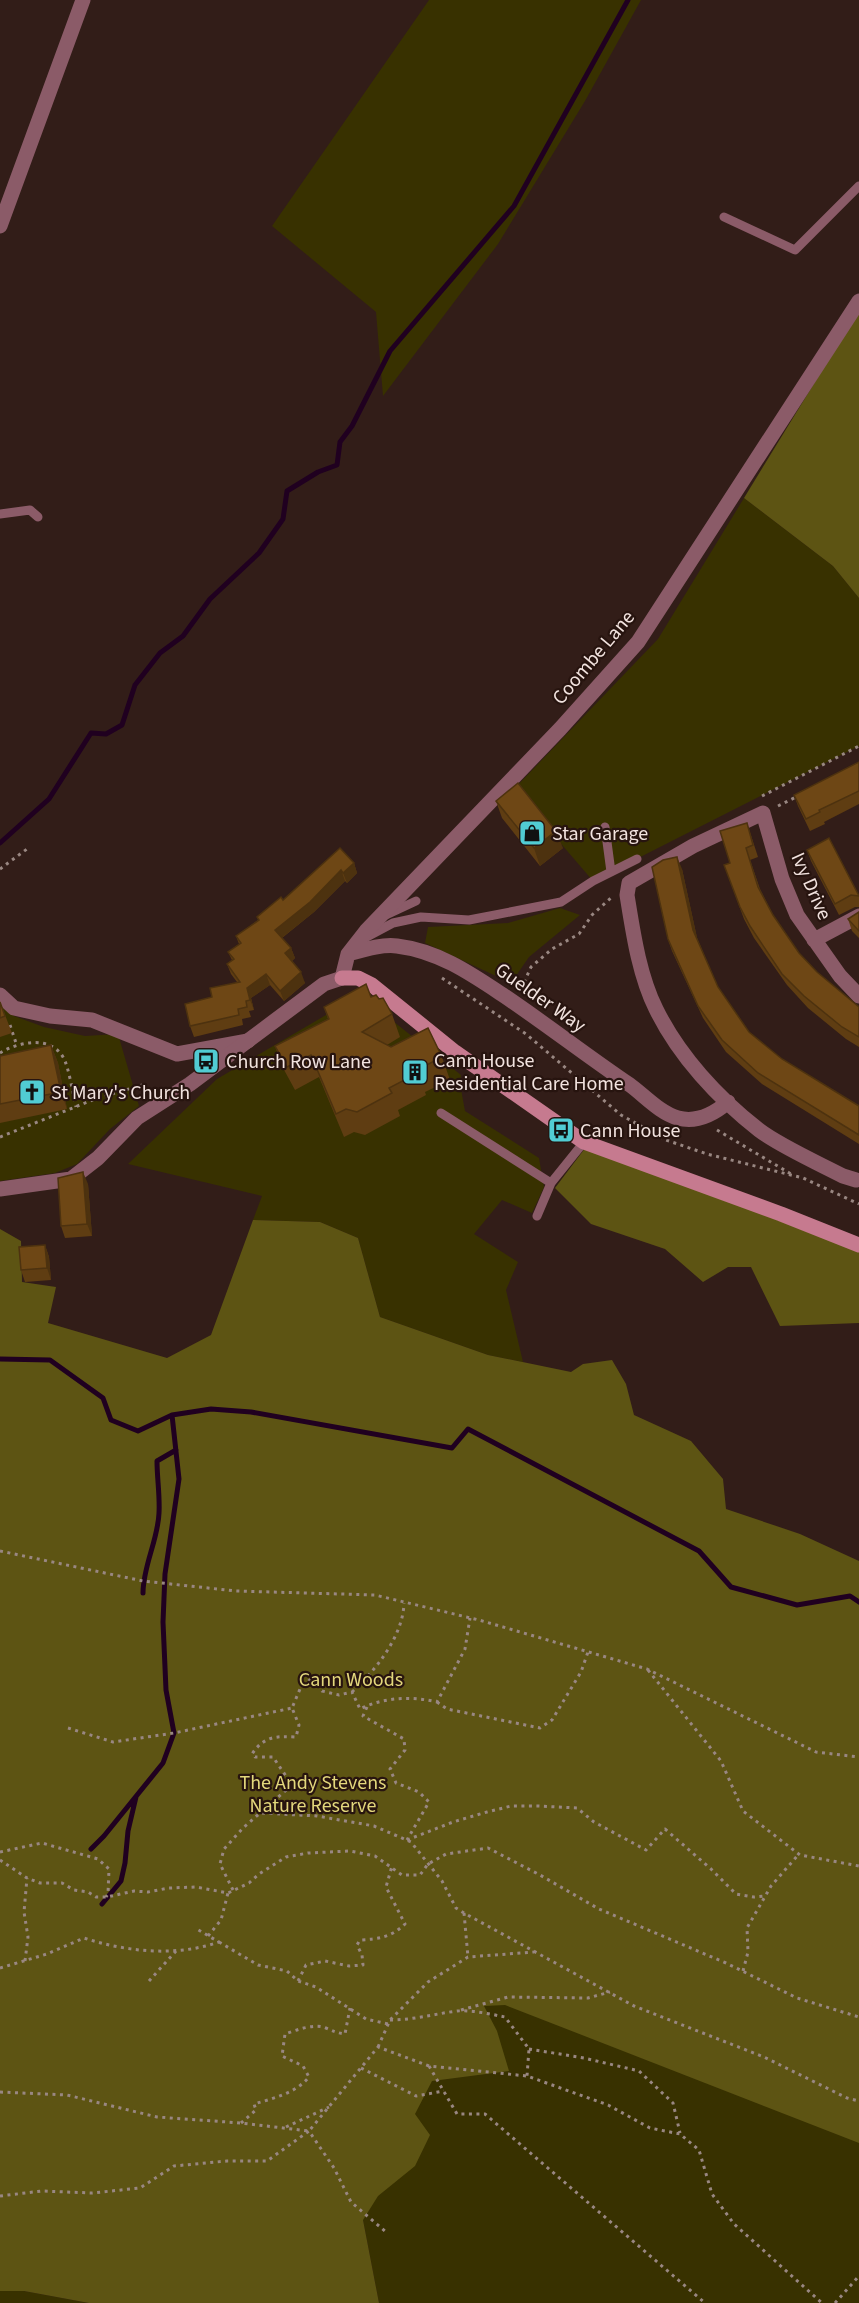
<svg xmlns="http://www.w3.org/2000/svg" width="859" height="2303" font-family="'Source Sans 3',sans-serif">
<rect width="100%" height="100%" fill="#321d18"/>
<path fill="#383100" d="M 429,0 L 641,0 L 585,101 L 498,244 L 383,396 L 376,312 L 272,226 Z
M 744,498 L 833,566 L 859,598 L 859,746 L 593,881 L 514,789 L 658,639 Z
M 560,908 L 580,915 L 529,957 L 511,983 L 425,943 L 428,927 L 508,923 Z
M 360,995 L 461,1075 L 460,1084 L 465,1111 L 539,1158 L 544,1187 L 532,1213 L 502,1200 L 474,1234 L 518,1262 L 506,1290 L 523,1362 L 488,1355 L 380,1317 L 358,1238 L 320,1222 L 253,1220 L 262,1196 L 128,1164 L 217,1079 Z
M 0,1003 L 14,1016 L 44,1027 L 85,1036 L 118,1034 L 139,1106 L 110,1129 L 77,1164 L 55,1173 L 0,1181 Z
M 0,1478 L 859,1602 L 859,2303 L 379,2303 L 363,2220 Z
M 0,2291 L 24,2291 L 89,2303 L 0,2303 Z"/>
<path fill="#5d5413" d="M 859,310 L 859,598 L 833,566 L 744,498 Z
M 586,1147 L 859,1251 L 859,1323 L 780,1326 L 751,1267 L 728,1267 L 703,1282 L 665,1249 L 591,1224 L 555,1188 Z
M 253,1220 L 320,1222 L 358,1238 L 380,1317 L 488,1355 L 571,1372 L 583,1364 L 612,1360 L 626,1384 L 634,1415 L 691,1441 L 723,1479 L 726,1509 L 800,1534 L 859,1561 L 859,2143 L 505,2005 L 484,2006 L 497,2031 L 509,2071 L 432,2081 L 415,2114 L 430,2135 L 415,2166 L 378,2196 L 363,2220 L 379,2303 L 89,2303 L 24,2291 L 0,2291 L 0,1229 L 21,1241 L 22,1282 L 56,1287 L 48,1323 L 167,1358 L 211,1335 Z"/>
<g fill="none" stroke-linecap="round" stroke-linejoin="round">
<path stroke="#200020" stroke-width="5" d="M 0,843 L 49,799 L 91,733 L 106,734 L 122,725 L 135,685 L 160,653 L 183,636 L 210,599 L 259,553 L 283,519 L 287,491 L 318,472 L 337,465 L 340,442 L 352,426 L 390,351 L 514,206 L 628,0
M 0,1359 L 50,1360 L 103,1398 L 111,1420 L 138,1431 L 172,1415 L 211,1409 L 251,1412 L 452,1448 L 468,1429 L 699,1551 L 731,1587 L 797,1605 L 850,1596 L 859,1602
M 143,1593 C 143,1566 158,1540 159,1513 C 160,1496 157,1478 157,1461 L 176,1450
M 91,1849 L 104,1836 L 163,1763 L 174,1733 L 166,1690 L 163,1622 L 165,1574 L 179,1479 L 172,1415
M 102,1904 L 121,1881 L 125,1863 L 128,1831 L 136,1797"/>
<path stroke="#998782" stroke-width="3" stroke-dasharray="3 4.5" stroke-linecap="butt" d="M 762,796 L 859,746
M 778,806 L 796,797
M 0,869 L 27,849
M 442,978 L 526,1034 L 621,1115 L 666,1140 L 707,1154 L 803,1178 L 859,1204
M 521,989 L 531,967 L 552,949 L 579,934 L 592,915 L 611,898
M 10,1025 L 17,1046
M 0,1053 C 18,1042 50,1035 63,1057 C 69,1067 73,1095 76,1107
M 717,1130 L 791,1174
M 0,1137 L 95,1099 L 142,1085 L 147,1093
M 0,1551 L 143,1581 L 236,1591 L 375,1595 L 479,1620 L 647,1669 L 816,1752 L 859,1757
M 648,1670 L 721,1761 L 743,1811 L 800,1855 L 859,1866
M 352,1692 C 376,1670 403,1636 404,1603
M 437,1702 L 447,1709 L 540,1728 L 552,1720 L 581,1672 L 588,1652
M 367,1707 L 363,1716 L 404,1739 L 405,1750 L 390,1769 L 396,1783 L 419,1792 L 429,1802 L 407,1840
M 68,1728 L 113,1742 L 174,1733 L 292,1708
M 262,1813 L 317,1816 L 374,1826 L 411,1842 L 442,1881 L 456,1908 L 464,1913 L 634,2006 L 764,2057 L 847,2098 L 859,2101
M 407,1840 L 453,1822 L 487,1812 L 511,1806 L 538,1806 L 577,1808 L 594,1822 L 646,1850 L 665,1829 L 711,1869 L 736,1894 L 754,1897 L 765,1896
M 0,1852 L 42,1843 L 98,1859 L 109,1869 L 108,1894 L 106,1897
M 0,1860 L 27,1878 L 40,1883 L 62,1883 L 74,1890 L 88,1892 L 96,1897 L 107,1897 L 134,1891 L 148,1892 L 169,1888 L 196,1887 L 228,1893 L 249,1883 L 259,1874 L 286,1857 L 308,1853 L 350,1851 L 375,1856 L 402,1875 L 420,1875 L 428,1864 L 446,1854 L 488,1848 L 540,1875 L 599,1909 L 726,1963 L 797,1998 L 859,2017
M 233,1890 L 220,1864 L 224,1849 L 243,1828 L 292,1785 L 273,1757 L 255,1757 L 252,1754 C 264,1736 276,1736 296,1737 L 299,1725 L 292,1708 L 300,1689 L 313,1677 L 322,1691 L 339,1695 L 352,1692 L 360,1709 C 384,1697 411,1696 437,1702 L 465,1649 L 470,1618
M 464,1913 L 468,1957
M 208,1936 L 221,1920 L 228,1893
M 219,1942 L 258,1965 L 287,1971 L 298,1981 L 316,1987 L 366,2019 L 388,2024
M 25,1961 L 28,1937 L 24,1912 L 27,1878
M 0,1968 L 47,1954 L 84,1938 C 127,1952 176,1957 219,1942 L 195,1928
M 743,1971 L 748,1952 L 747,1928 L 771,1886 L 799,1854
M 149,1981 L 176,1951
M 298,1981 L 306,1965 L 325,1961 L 349,1966 L 363,1965 L 362,1955 L 357,1945 L 360,1940 C 380,1939 391,1937 405,1924 L 386,1887 L 392,1866
M 461,2010 L 508,1997 L 588,1998 L 610,1992
M 390,2020 C 413,2020 434,2014 457,2011 C 473,2010 490,2014 505,2017 L 529,2049 L 527,2076
M 378,2047 L 390,2020 L 428,1982 L 468,1957 L 534,1952
M 529,2049 L 584,2058 L 639,2071 L 673,2103 L 680,2133
M 429,2066 L 457,2114 L 485,2114 L 705,2303
M 361,2068 L 416,2096 L 444,2091
M 0,2092 L 67,2095 L 157,2117 L 241,2123 L 309,2131 L 378,2047 L 429,2066 L 527,2076 L 608,2105 L 650,2128 L 680,2134 L 699,2150 L 712,2194 L 734,2224 L 822,2303
M 241,2123 L 256,2110 L 254,2104 C 274,2098 296,2093 309,2077 L 303,2066 L 282,2056 L 285,2034 C 297,2030 314,2023 326,2028 C 333,2031 337,2033 345,2034 L 350,2008
M 286,2127 L 329,2107
M 0,2196 L 42,2191 L 92,2193 L 140,2188 L 174,2166 L 227,2161 L 267,2161 L 309,2131 L 334,2168 L 351,2202 L 386,2232
M 835,2303 L 859,2276"/>
<path stroke="#8b5b68" stroke-width="9" d="M 724,217 L 795,250 L 859,186
M 0,514 L 30,510 L 38,517
M 605,827 L 611,872
M 386,915 L 416,901
M 363,939 L 393,923 L 421,917 L 469,920 L 561,902 L 593,881 L 637,859
M 441,1113 L 551,1183 L 584,1142
M 537,1216 L 551,1183"/>
<path stroke="#8b5b68" stroke-width="15" d="M 0,226 L 83,0
M 814,940 L 859,916
M 348,954 C 363,950 382,944 397,946 C 438,951 470,973 503,995 C 546,1024 587,1056 630,1085 C 645,1096 660,1113 678,1118 C 697,1123 714,1114 728,1102
M 342,978 L 348,954 L 366,931 L 560,729 L 638,642 L 859,301
M 0,995 L 14,1008 L 50,1016 L 92,1020 L 177,1054 L 248,1041
M 856,1180 L 843,1176 C 818,1163 780,1146 759,1130 C 718,1098 679,1056 656,1009 C 639,975 633,932 627,895 L 629,883 L 693,846 L 763,813 L 782,879 L 797,915 L 840,976 L 859,996"/>
<path stroke="#8b5b68" stroke-width="15" d="M 0,1189 L 71,1179 L 98,1158 L 137,1118 L 190,1084 L 324,984 L 342,978"/>
<path stroke="#c67a8f" stroke-width="15" d="M 342,978 L 358,978 L 372,985 L 455,1052 L 584,1142 L 781,1214 L 859,1245"/>
</g>
<path fill="#5f3d12" d="M 859,762 L 859,804 L 824,822 L 825,824 L 810,831 L 798,806 L 794,795 Z
M 496,801 L 563,848 L 540,866 L 502,818 Z
M 747,823 L 758,857 L 750,860 L 760,889 L 773,915 L 799,953 L 817,972 L 859,1007 L 859,1047 L 846,1039 L 808,1008 L 787,985 L 754,938 L 744,919 L 724,865 L 730,863 Z
M 807,850 L 859,896 L 859,907 L 855,907 L 839,915 L 811,861 Z
M 354,863 L 357,873 L 347,883 L 345,881 L 314,912 L 282,938 L 291,948 L 295,958 L 292,961 L 305,983 L 284,1001 L 270,985 L 251,998 L 254,1010 L 249,1011 L 251,1017 L 242,1019 L 243,1025 L 194,1037 L 190,1026 L 212,997 L 237,982 L 231,974 L 227,964 L 232,960 L 228,952 L 239,944 L 236,936 L 258,920 L 257,917 L 283,900 Z
M 682,869 L 697,938 L 718,987 L 749,1032 L 782,1059 L 859,1106 L 859,1144 L 762,1084 L 726,1052 L 703,1018 L 672,951 L 668,939 Z
M 859,912 L 859,938 L 852,931 L 848,919 Z
M 371,997 L 379,999 L 392,1014 L 400,1037 L 387,1045 L 391,1047 L 442,1057 L 450,1080 L 425,1092 L 426,1095 L 398,1110 L 400,1116 L 365,1135 L 354,1132 L 344,1137 L 319,1077 L 295,1090 L 283,1068 L 275,1046 L 328,1019 L 324,1007 Z
M 0,1002 L 12,1033 L 0,1037 Z
M 51,1045 L 58,1063 L 67,1109 L 0,1123 L 0,1056 Z
M 88,1184 L 92,1236 L 65,1238 L 61,1226 Z
M 45,1245 L 49,1257 L 51,1280 L 25,1282 L 21,1270 Z"/>
<path fill="#4d320f" d="M 556,831 L 563,848 L 540,866 L 534,848 Z
M 677,857 L 682,869 L 698,942 L 693,930 Z
M 354,863 L 357,873 L 347,883 L 343,873 Z
M 341,870 L 345,881 L 314,912 L 279,940 L 275,930 Z
M 291,948 L 295,958 L 289,963 L 285,953 Z
M 301,972 L 305,983 L 284,1001 L 280,991 Z
M 266,974 L 270,985 L 251,998 L 254,1010 L 250,1000 L 247,988 Z
M 51,1045 L 58,1063 L 67,1109 L 61,1092 Z
M 83,1172 L 88,1184 L 92,1236 L 87,1224 Z
M 45,1245 L 49,1257 L 51,1280 L 47,1268 Z"/>
<path fill="#6e4715" stroke="#4d320f" stroke-width="1.5" d="M 859,762 L 859,791 L 819,810 L 820,812 L 806,819 L 794,795 Z
M 518,783 L 556,831 L 534,848 L 496,801 Z
M 747,823 L 753,845 L 746,848 L 758,887 L 773,915 L 799,953 L 817,972 L 859,1007 L 859,1037 L 842,1027 L 804,996 L 782,974 L 750,926 L 740,907 L 724,865 L 730,863 L 720,831 Z
M 829,838 L 859,896 L 851,895 L 835,904 L 807,850 Z
M 340,848 L 354,863 L 343,873 L 341,870 L 310,902 L 275,930 L 291,948 L 285,953 L 301,972 L 280,991 L 266,974 L 247,988 L 250,1000 L 246,1001 L 247,1007 L 238,1009 L 239,1015 L 190,1026 L 185,1004 L 212,997 L 210,988 L 240,982 L 227,964 L 234,959 L 228,952 L 241,943 L 236,936 L 259,920 L 257,917 L 281,897 L 283,900 Z
M 677,857 L 693,930 L 718,987 L 749,1032 L 782,1059 L 859,1106 L 859,1135 L 758,1073 L 722,1040 L 698,1006 L 668,939 L 652,867 L 663,860 Z
M 859,912 L 859,931 L 848,919 Z
M 366,984 L 371,997 L 376,995 L 379,999 L 383,998 L 392,1014 L 362,1032 L 391,1047 L 428,1028 L 442,1057 L 417,1070 L 418,1073 L 389,1088 L 392,1093 L 357,1112 L 346,1109 L 336,1114 L 311,1055 L 287,1067 L 275,1046 L 329,1019 L 324,1007 Z
M 0,1002 L 5,1016 L 0,1018 Z
M 51,1045 L 61,1092 L 0,1104 L 0,1056 Z
M 83,1172 L 87,1224 L 61,1226 L 58,1178 Z
M 45,1245 L 47,1268 L 21,1270 L 19,1247 Z"/>
<defs>
<symbol id="shop-square" viewBox="-11 -11 22 22"><rect x="-9" y="-9" width="18" height="18" rx="4" fill="#51ccd3" stroke="#27140f"/><path d="M-5-2.5h2.3a2.7 3.5 0 0 1 5.4 0H5L5.5 6h-11ZM-1.5-2.5h3a1.5 2.3 0 0 0-3 0Z" fill="#111"/></symbol>
<symbol id="bus-square" viewBox="-11 -11 22 22"><rect x="-9" y="-9" width="18" height="18" rx="4" fill="#51ccd3" stroke="#27140f"/><path d="M-5-6H5V4H4V6H2V4H-2V6H-4V4H-5ZM-3.5-4V0h7V-4ZM-3.5 1.2v1.5H-2V1.2ZM2 1.2v1.5H3.5V1.2Z" fill="#111"/></symbol>
<symbol id="building-square" viewBox="-11 -11 22 22"><rect x="-9" y="-9" width="18" height="18" rx="4" fill="#51ccd3" stroke="#27140f"/><path d="M-4-6H4V6H1V3H-1V6H-4ZM-2.5-4.3h1.7v1.8h-1.7ZM.8-4.3h1.7v1.8H.8ZM-2.5-1h1.7V.8h-1.7ZM.8-1h1.7V.8H.8Z" fill="#111"/></symbol>
<symbol id="church-square" viewBox="-11 -11 22 22"><rect x="-9" y="-9" width="18" height="18" rx="4" fill="#51ccd3" stroke="#27140f"/><path d="M-1.2-6h2.4v3.5h3.3v2.4h-3.3V6h-2.4V-.1h-3.3v-2.4h3.3Z" fill="#111"/></symbol>
</defs>
<g fill-rule="evenodd">
<use href="#shop-square" x="517" y="818" width="30" height="30"/>
<use href="#bus-square" x="191" y="1046" width="30" height="30"/>
<use href="#building-square" x="400" y="1057" width="30" height="30"/>
<use href="#church-square" x="17" y="1077" width="30" height="30"/>
<use href="#bus-square" x="546" y="1115" width="30" height="30"/>
</g>
<g text-anchor="middle" stroke-width="4.5" stroke-linejoin="round" paint-order="stroke">
<g font-size="20" fill="#f2e3df" stroke="#27140f">
<text transform="translate(593 657) rotate(-50)" y="7">Coombe Lane</text>
<text transform="translate(812 886) rotate(66)" y="7">Ivy Drive</text>
<text transform="translate(541 997) rotate(35)" y="7">Guelder Way</text>
</g>
<g font-size="20" fill="#f2e3df" stroke="#27140f" text-anchor="start">
<text x="552" y="840">Star Garage</text>
<text x="434" y="1067">Cann House<tspan x="434" dy="23">Residential Care Home</tspan></text>
<text x="226" y="1068">Church Row Lane</text>
<text x="51" y="1099">St Mary's Church</text>
<text x="580" y="1137">Cann House</text>
</g>
<g font-size="20" fill="#e3d77c" stroke="#27140f">
<text x="351" y="1686">Cann Woods</text>
<text x="313" y="1789">The Andy Stevens<tspan x="313" dy="23">Nature Reserve</tspan></text>
</g>
</g>
</svg>
